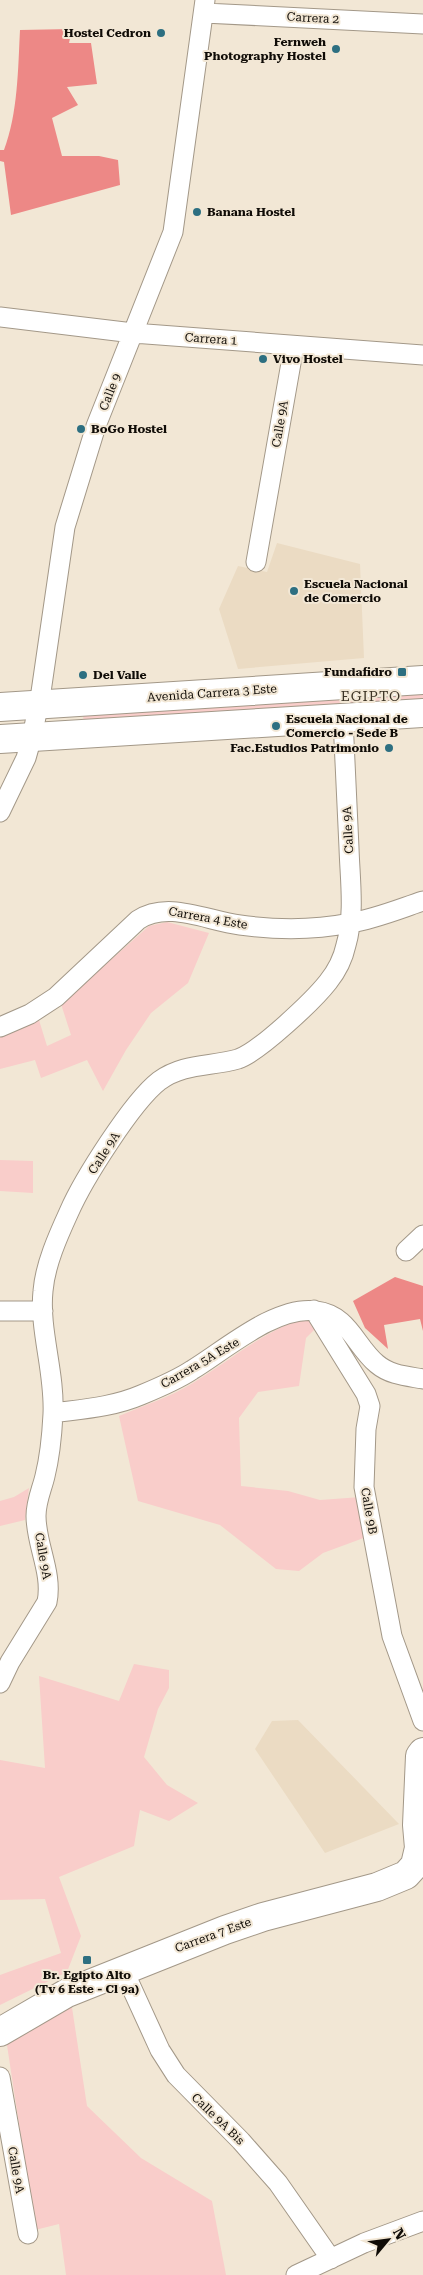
<svg xmlns="http://www.w3.org/2000/svg" width="423" height="2275" font-family="'Roboto Serif',serif">
<rect width="100%" height="100%" fill="#f2e7d5"/>
<path fill="#ebdbc3" d="M 277,543 L 360,564 L 364,658 L 238,669 L 219,609 L 238,566 L 267,572 Z
M 298,1720 L 399,1824 L 325,1853 L 255,1749 L 272,1721 Z"/>
<path fill="#f9cdca" d="M 423,688 L 423,702 L 84,727 L 83,714 Z
M 167,922 L 209,933 L 188,983 L 151,1013 L 126,1050 L 103,1091 L 87,1060 L 41,1078 L 35,1060 L 0,1069 L 0,1037 L 39,1020 L 47,1046 L 71,1035 L 61,1004 L 149,926 Z
M 0,1160 L 33,1161 L 33,1193 L 0,1191 Z
M 308,1317 L 317,1327 L 306,1338 L 299,1386 L 258,1392 L 239,1418 L 241,1486 L 288,1491 L 320,1500 L 361,1497 L 369,1536 L 323,1553 L 299,1571 L 276,1569 L 220,1525 L 138,1501 L 119,1416 C 143,1406 170,1397 193,1383 C 231,1360 264,1330 308,1317 Z
M 29,1488 L 25,1520 L 0,1526 L 0,1501 L 14,1497 Z
M 134,1664 L 169,1670 L 169,1688 L 158,1709 L 144,1757 L 167,1785 L 198,1803 L 169,1821 L 140,1810 L 134,1846 L 59,1877 L 81,1936 L 67,1972 L 0,2005 L 0,1975 L 61,1953 L 45,1899 L 0,1900 L 0,1760 L 45,1768 L 39,1676 L 119,1701 Z
M 71,2001 L 87,2106 L 141,2158 L 212,2201 L 226,2275 L 66,2275 L 59,2224 L 35,2230 L 7,2045 Z"/>
<path fill="#ed8886" d="M 72,29 L 69,43 L 91,43 L 97,84 L 67,87 L 78,105 L 52,118 L 62,156 L 99,156 L 118,160 L 120,185 L 11,215 L 4,162 L 0,161 L 0,150 L 4,150 C 18,113 18,69 20,30 Z
M 395,1277 L 423,1286 L 423,1331 L 420,1319 L 384,1325 L 388,1349 L 365,1328 L 353,1301 Z"/>
<g fill="none" stroke-linecap="round" stroke-linejoin="round">
<defs>
<path id="street" d="M 204,13 L 423,24
M 0,317 L 133,333 L 423,355
M 256,562 L 294,346
M 0,812 L 26,758 L 32,737 L 41,692 L 65,527 L 96,426 L 173,232 L 205,0
M 0,1027 L 30,1014 L 56,997 L 138,920 C 168,900 207,921 240,925 C 276,930 315,930 350,923 C 375,919 399,909 423,901
M 406,1251 L 423,1235
M 314,1310 L 366,1394 L 370,1406 L 366,1429 L 364,1487 L 392,1636 L 423,1721
M 0,1311 L 43,1311
M 53,1413 C 83,1409 113,1407 141,1395 C 158,1388 177,1380 192,1370 C 225,1350 276,1305 316,1311 C 349,1315 355,1346 377,1364 C 390,1375 406,1376 423,1379
M 0,1683 L 10,1662 L 47,1602 C 53,1573 36,1545 36,1516 C 36,1501 42,1489 45,1476 C 50,1456 52,1434 53,1414 C 55,1372 39,1330 43,1291 C 45,1265 58,1236 69,1212 C 83,1180 132,1102 159,1081 C 184,1063 210,1067 238,1059 C 259,1052 313,1001 328,982 C 336,972 343,959 346,945 C 355,914 350,880 349,848 C 347,805 345,762 343,719
M 123,1969 L 160,2050 L 176,2075 L 241,2141 L 278,2183 L 331,2259
M 0,2077 L 28,2234
M 296,2275 L 364,2243 L 423,2221"/>
<path id="secondary" d="M 0,2032 L 67,1993 L 225,1930 L 263,1917 L 377,1887 L 406,1875 L 415,1865 L 419,1848 L 417,1825 L 420,1756 L 423,1752"/>
<path id="primary" d="M 0,707 L 423,680
M 0,739 L 423,713"/>
</defs>
<use href="#street" stroke="#a39888" stroke-width="21"/>
<use href="#secondary" stroke="#a39888" stroke-width="30"/>
<use href="#primary" stroke="#a39888" stroke-width="30"/>
<use href="#street" stroke="#fff" stroke-width="19"/>
<use href="#secondary" stroke="#fff" stroke-width="28"/>
<use href="#primary" stroke="#fff" stroke-width="28"/>
</g>
<g fill="#2d6f81" stroke="#f2e7d5" stroke-width="2">
<circle cx="161" cy="33" r="5"/>
<circle cx="336" cy="49" r="5"/>
<circle cx="197" cy="212" r="5"/>
<circle cx="263" cy="359" r="5"/>
<circle cx="81" cy="429" r="5"/>
<circle cx="294" cy="591" r="5"/>
<rect x="397" y="667" width="10" height="10" rx="2.5"/>
<circle cx="83" cy="675" r="5"/>
<circle cx="276" cy="726" r="5"/>
<circle cx="389" cy="748" r="5"/>
<rect x="82" y="1955" width="10" height="10" rx="2.5"/>
</g>
<g text-anchor="middle" stroke-width="4" stroke-linejoin="round" paint-order="stroke">
<g font-size="12" fill="#100c07" stroke="#f2e7d5">
<text transform="translate(313 18) rotate(3)" y="4">Carrera 2</text>
<text transform="translate(211 339) rotate(4)" y="4">Carrera 1</text>
<text transform="translate(110 392) rotate(-68)" y="4">Calle 9</text>
<text transform="translate(280 424) rotate(-80)" y="4">Calle 9A</text>
<text transform="translate(212 693) rotate(-4)" y="4">Avenida Carrera 3 Este</text>
<text transform="translate(348 830) rotate(-93)" y="4">Calle 9A</text>
<text transform="translate(208 918) rotate(10)" y="4">Carrera 4 Este</text>
<text transform="translate(104 1153) rotate(-57)" y="4">Calle 9A</text>
<text transform="translate(200 1363) rotate(-30)" y="4">Carrera 5A Este</text>
<text transform="translate(369 1511) rotate(80)" y="4">Calle 9B</text>
<text transform="translate(43 1556) rotate(80)" y="4">Calle 9A</text>
<text transform="translate(213 1935) rotate(-20)" y="4">Carrera 7 Este</text>
<text transform="translate(218 2119) rotate(44)" y="4">Calle 9A Bis</text>
<text transform="translate(16 2170) rotate(80)" y="4">Calle 9A</text>
</g>
<g font-size="12" font-weight="bold" fill="#100c07" stroke="#f2e7d5" text-anchor="start">
<text x="151" y="37" text-anchor="end">Hostel Cedron</text>
<text x="326" y="46" text-anchor="end">Fernweh<tspan x="326" dy="14">Photography Hostel</tspan></text>
<text x="207" y="216">Banana Hostel</text>
<text x="273" y="363">Vivo Hostel</text>
<text x="91" y="433">BoGo Hostel</text>
<text x="304" y="588">Escuela Nacional<tspan x="304" dy="14">de Comercio</tspan></text>
<text x="392" y="676" text-anchor="end">Fundafidro</text>
<text x="93" y="679">Del Valle</text>
<text x="286" y="723">Escuela Nacional de<tspan x="286" dy="14">Comercio - Sede B</tspan></text>
<text x="379" y="752" text-anchor="end">Fac.Estudios Patrimonio</text>
<text x="87" y="1979" text-anchor="middle">Br. Egipto Alto<tspan x="87" dy="14">(Tv 6 Este - Cl 9a)</tspan></text>
</g>
<g font-size="14" letter-spacing="1" fill="#3d3426" stroke="#f2e7d5">
<text x="371" y="701">EGIPTO</text>
</g>
</g>
<g transform="translate(388 2240) rotate(61)" stroke="#f2e7d5" stroke-width="4" paint-order="stroke">
<path d="M0-4L9 19L0 12L-9 19Z" fill="#100c07"/>
<text y="-8" font-size="14" font-weight="bold" text-anchor="middle" fill="#100c07">N</text>
</g>
</svg>
